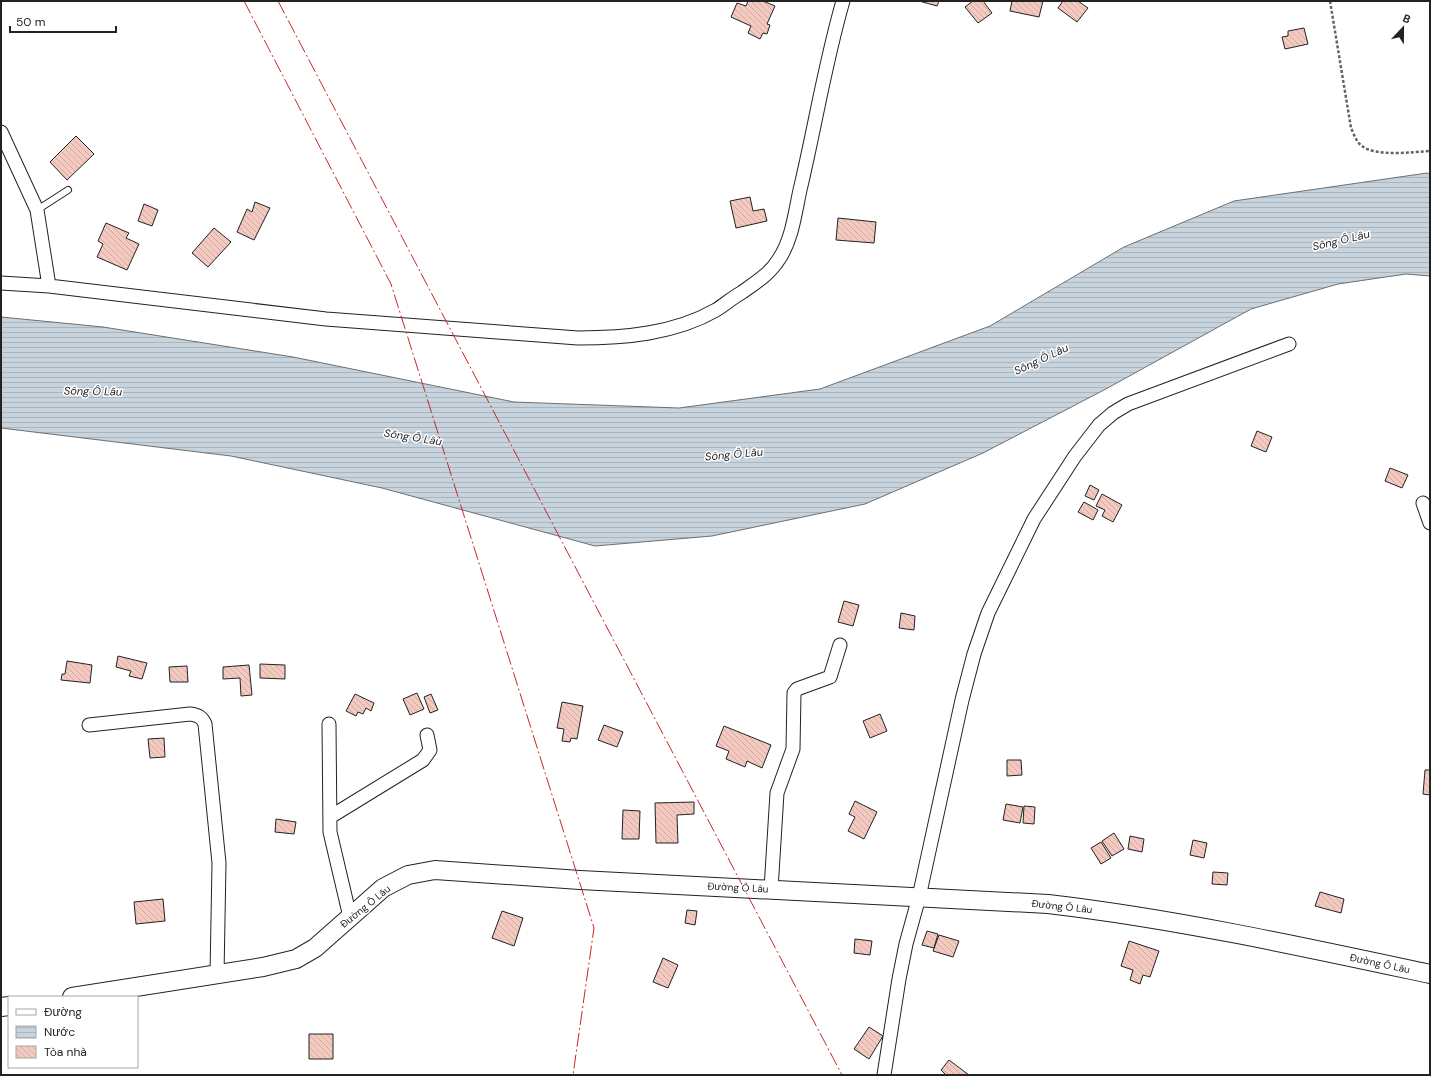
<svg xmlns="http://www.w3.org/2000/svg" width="1431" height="1076" font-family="'DM Sans',sans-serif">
<defs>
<pattern id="water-rules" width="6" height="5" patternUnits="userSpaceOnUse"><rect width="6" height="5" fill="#c7d3dd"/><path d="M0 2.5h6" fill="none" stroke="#abb5bd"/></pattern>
<pattern id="building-back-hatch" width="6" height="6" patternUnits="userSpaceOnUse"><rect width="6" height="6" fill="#f3c9c0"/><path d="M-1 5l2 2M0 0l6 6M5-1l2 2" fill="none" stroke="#d0aca5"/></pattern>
</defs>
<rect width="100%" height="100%" fill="#fff"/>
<path fill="url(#water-rules)" stroke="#6f6f6f" d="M 1427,173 L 1430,174 L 1430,276 L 1406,274 L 1338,284 L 1251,309 L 1104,390 L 983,453 L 865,504 L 712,536 L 595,546 L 382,488 L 231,456 L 1,428 L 1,317 L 103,327 L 293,357 L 514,402 L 679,408 L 820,389 L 990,326 L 1124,247 L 1234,201 Z"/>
<path fill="url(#building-back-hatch)" stroke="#222" d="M 748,1 L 763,1 L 775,6 L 767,24 L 770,25 L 767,34 L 763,33 L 760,39 L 748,33 L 751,26 L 731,17 L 737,3 L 746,6 Z
M 919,1 L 939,1 L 937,6 Z
M 973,1 L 983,1 L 992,13 L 978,23 L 965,7 Z
M 1012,1 L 1043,1 L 1039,17 L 1010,11 Z
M 1063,1 L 1078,1 L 1088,8 L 1077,22 L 1058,8 Z
M 1304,28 L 1308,44 L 1285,49 L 1282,37 L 1288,36 L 1288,31 Z
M 76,136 L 94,154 L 67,180 L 50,162 Z
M 750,197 L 753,211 L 764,209 L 767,221 L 736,228 L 730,201 Z
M 255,202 L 270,208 L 254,240 L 237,232 L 247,209 L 252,212 Z
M 144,204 L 158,210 L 152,226 L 138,221 Z
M 838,218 L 876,222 L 874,243 L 836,240 Z
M 106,223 L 129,233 L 126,238 L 139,244 L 127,270 L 97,257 L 103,244 L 98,241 Z
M 214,228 L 231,242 L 208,267 L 192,253 Z
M 1257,431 L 1272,437 L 1266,452 L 1251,446 Z
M 1390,468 L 1408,475 L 1402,488 L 1385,481 Z
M 1090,485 L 1099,490 L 1094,500 L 1085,496 Z
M 1102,494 L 1122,505 L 1113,522 L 1102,516 L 1105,510 L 1096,506 Z
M 1084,502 L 1098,510 L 1093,520 L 1078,512 Z
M 844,601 L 859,605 L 853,626 L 838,622 Z
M 901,613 L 915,616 L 914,630 L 899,628 Z
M 118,656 L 147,663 L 142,679 L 129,676 L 131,671 L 116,667 Z
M 67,661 L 92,665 L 90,683 L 61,680 L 62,674 L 65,674 Z
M 260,664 L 285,665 L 285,679 L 260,678 Z
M 249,665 L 252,695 L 241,696 L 240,678 L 223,679 L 223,667 Z
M 187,666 L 188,682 L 170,682 L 169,667 Z
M 417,693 L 424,709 L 410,715 L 403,699 Z
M 355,694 L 374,703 L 371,711 L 366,708 L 363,714 L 358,712 L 356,716 L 346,711 Z
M 431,694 L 438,710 L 430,713 L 424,697 Z
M 562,702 L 583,706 L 577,739 L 571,738 L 570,742 L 562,741 L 564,729 L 557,728 Z
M 880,714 L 887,731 L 870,738 L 863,721 Z
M 604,725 L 623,732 L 617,747 L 598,740 Z
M 724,726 L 771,745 L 762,768 L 747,761 L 745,767 L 726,759 L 729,751 L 716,746 Z
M 164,738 L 165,757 L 150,758 L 148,739 Z
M 1007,760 L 1021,760 L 1022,775 L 1007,776 Z
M 1425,770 L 1430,770 L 1430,795 L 1423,794 Z
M 855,801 L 877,812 L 864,839 L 848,831 L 855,817 L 849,814 Z
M 694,802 L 694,814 L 677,815 L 678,843 L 656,843 L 655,803 Z
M 1006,804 L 1023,807 L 1020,823 L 1003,820 Z
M 1024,806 L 1035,807 L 1034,824 L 1023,823 Z
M 623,810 L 640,811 L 639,839 L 622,839 Z
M 276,819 L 296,822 L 294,834 L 275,832 Z
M 1114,833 L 1124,849 L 1112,856 L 1102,841 Z
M 1130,836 L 1144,839 L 1142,852 L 1128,849 Z
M 1193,840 L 1207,843 L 1204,858 L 1190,855 Z
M 1101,842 L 1111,858 L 1101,864 L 1091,848 Z
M 1213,872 L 1228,873 L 1227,885 L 1212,884 Z
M 1320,892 L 1344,899 L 1341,913 L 1315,906 Z
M 163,899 L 165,921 L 136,924 L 134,902 Z
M 687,910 L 697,911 L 695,925 L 685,923 Z
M 502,911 L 523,918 L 514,946 L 492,938 Z
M 927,931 L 938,934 L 934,948 L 922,945 Z
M 939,935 L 959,941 L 953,957 L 933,951 Z
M 855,939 L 872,941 L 870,955 L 854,953 Z
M 1129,941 L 1159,951 L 1150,977 L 1143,975 L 1140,984 L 1130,980 L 1133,970 L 1121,966 Z
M 663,958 L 678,965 L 668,988 L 653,982 Z
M 869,1027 L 883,1036 L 869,1059 L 854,1049 Z
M 309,1034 L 333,1034 L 333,1059 L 309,1059 Z
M 949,1060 L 969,1075 L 946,1075 L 941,1070 Z"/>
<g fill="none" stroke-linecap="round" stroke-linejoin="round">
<defs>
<path id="lane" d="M 37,210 L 68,190"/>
<path id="street" d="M 1,132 L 37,210 L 49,286
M 1,283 L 49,286 L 326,319 L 578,338 C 624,338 674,334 716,310 C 724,305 732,298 741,293 C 755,283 770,274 779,259 C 792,240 795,213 800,190 C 815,127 825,63 843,1
M 1423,503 L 1430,523
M 329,724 L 330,832 L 350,917
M 89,725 L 190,714 C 198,715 202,717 205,724 L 219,863 L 217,975
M 330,817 L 423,760 L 430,750 L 427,735
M 771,889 L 777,793 L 793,749 L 794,693 L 797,689 L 830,677 L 840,645
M 884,1075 L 899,979 L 906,944 L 919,897 L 962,700 L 974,654 L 988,613 L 1034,519 L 1075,456 L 1099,425 L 1113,413 L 1128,404 L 1289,344"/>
<path id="secondary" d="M 72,997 L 263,967 L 296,959 L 315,948 L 383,888 L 408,875 L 435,870 L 580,880 L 1048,904 C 1176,919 1304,947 1430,974
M 1,1007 L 9,1006"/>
</defs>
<use href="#lane" stroke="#222" stroke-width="8"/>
<use href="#street" stroke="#222" stroke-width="15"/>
<use href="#secondary" stroke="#222" stroke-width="20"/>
<path stroke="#646464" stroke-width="2.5" stroke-dasharray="3 2" stroke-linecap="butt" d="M 1330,1 L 1351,128 C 1354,134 1356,142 1362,146 C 1376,157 1413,152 1430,151"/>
<use href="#lane" stroke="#fff" stroke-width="6"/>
<use href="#street" stroke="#fff" stroke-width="13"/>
<use href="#secondary" stroke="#fff" stroke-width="18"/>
<path stroke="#c62828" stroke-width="1" stroke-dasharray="14 3 2 3" stroke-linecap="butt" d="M 244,1 L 391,284 L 594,928 L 573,1075
M 278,1 L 842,1075"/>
</g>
<g text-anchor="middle" stroke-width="3" stroke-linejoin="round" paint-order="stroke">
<g font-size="10" fill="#222" stroke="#fff">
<text transform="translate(738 887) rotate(3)" y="4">Đường Ô Lâu</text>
<text transform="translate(365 906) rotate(-39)" y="4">Đường Ô Lâu</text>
<text transform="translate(1062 906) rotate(6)" y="4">Đường Ô Lâu</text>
<text transform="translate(1380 963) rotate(12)" y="4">Đường Ô Lâu</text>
</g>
<g font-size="11" font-style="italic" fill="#222" stroke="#fff">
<text transform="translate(1341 240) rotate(-13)" y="4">Sông Ô Lâu</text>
<text transform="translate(1041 359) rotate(-25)" y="4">Sông Ô Lâu</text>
<text transform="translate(93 391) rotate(1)" y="4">Sông Ô Lâu</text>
<text transform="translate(413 437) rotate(9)" y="4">Sông Ô Lâu</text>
<text transform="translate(734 454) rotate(-5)" y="4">Sông Ô Lâu</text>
</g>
</g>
<rect width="1431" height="1076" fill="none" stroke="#222222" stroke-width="4"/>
<rect x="8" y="996" width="130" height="72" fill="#ffffff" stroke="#a7a7a7"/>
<rect x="16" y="1009" width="20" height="6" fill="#ffffff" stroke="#a7a7a7"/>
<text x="44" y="1016" font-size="12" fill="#222222">Đường</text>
<rect x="16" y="1026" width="20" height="12" fill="url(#water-rules)" stroke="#a7a7a7"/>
<text x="44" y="1036" font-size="12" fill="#222222">Nước</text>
<rect x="16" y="1046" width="20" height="12" fill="url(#building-back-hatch)" stroke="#a7a7a7"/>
<text x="44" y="1056" font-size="12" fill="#222222">Tòa nhà</text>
<g transform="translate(1403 28) rotate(22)" stroke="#ffffff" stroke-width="3" paint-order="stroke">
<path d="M0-3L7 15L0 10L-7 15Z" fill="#222222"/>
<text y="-6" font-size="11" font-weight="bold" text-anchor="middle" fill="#222222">B</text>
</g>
<path d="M10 26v6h106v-6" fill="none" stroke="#222222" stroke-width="2"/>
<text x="16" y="26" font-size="12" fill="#222222" stroke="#ffffff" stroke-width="3" paint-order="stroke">50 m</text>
</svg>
